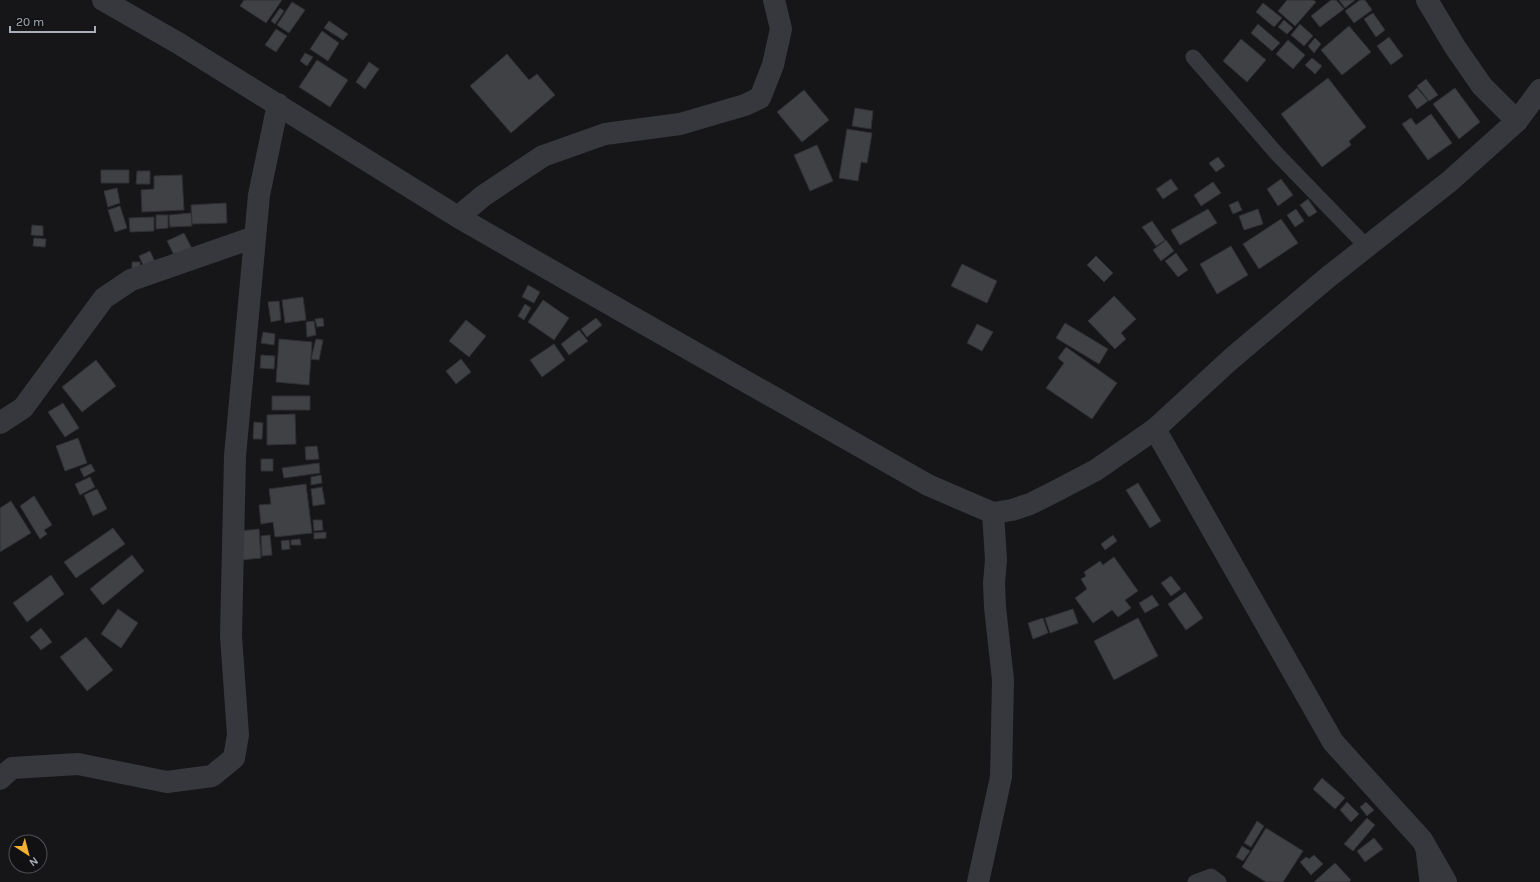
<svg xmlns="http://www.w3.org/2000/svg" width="1540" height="882" font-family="Karla,sans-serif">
<rect width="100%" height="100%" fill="#161618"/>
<path fill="#404145" stroke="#303034" d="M 244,0 L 282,0 L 266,23 L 240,6 Z
M 1287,0 L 1313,0 L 1316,2 L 1295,26 L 1278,11 Z
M 1331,0 L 1336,0 L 1344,9 L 1320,27 L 1311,16 Z
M 1339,0 L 1355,0 L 1345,8 Z
M 1360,0 L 1365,0 L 1372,10 L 1354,23 L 1345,11 Z
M 292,2 L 305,10 L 289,33 L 277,25 Z
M 1263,3 L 1282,18 L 1274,27 L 1256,12 Z
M 280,8 L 284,11 L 275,24 L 271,21 Z
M 1373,13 L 1385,30 L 1376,37 L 1364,19 Z
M 1284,20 L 1293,28 L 1287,34 L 1278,27 Z
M 329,21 L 348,34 L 343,40 L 324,28 Z
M 1258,24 L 1280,43 L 1272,51 L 1251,33 Z
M 1300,24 L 1313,36 L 1304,46 L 1291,35 Z
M 1349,26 L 1371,52 L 1342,75 L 1321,50 Z
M 276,29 L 287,36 L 276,52 L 265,45 Z
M 322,31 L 339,43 L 328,61 L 310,49 Z
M 1389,37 L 1403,56 L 1391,65 L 1377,46 Z
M 1315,38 L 1321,44 L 1314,53 L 1308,46 Z
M 1241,39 L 1266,60 L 1247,82 L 1223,61 Z
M 1288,40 L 1305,55 L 1293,69 L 1276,54 Z
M 305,53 L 313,57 L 307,66 L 300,61 Z
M 507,54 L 529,80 L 537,74 L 555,95 L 511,133 L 470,86 Z
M 1312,58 L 1322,66 L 1315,74 L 1305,65 Z
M 317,60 L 348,80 L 330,107 L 299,87 Z
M 369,62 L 379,69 L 365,89 L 356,82 Z
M 1328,78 L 1366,127 L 1349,141 L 1351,145 L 1322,167 L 1281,114 Z
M 1426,79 L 1438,95 L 1429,101 L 1417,86 Z
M 1417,88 L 1428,101 L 1417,109 L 1408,96 Z
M 1455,88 L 1480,122 L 1459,139 L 1433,104 Z
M 804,90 L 829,120 L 802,142 L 777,112 Z
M 855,108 L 873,111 L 871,129 L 852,126 Z
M 1431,114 L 1452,143 L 1428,160 L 1402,124 L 1411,118 L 1416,125 Z
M 847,129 L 872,133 L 867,163 L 861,162 L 858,181 L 839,178 Z
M 817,145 L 833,181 L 810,191 L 794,155 Z
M 1218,157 L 1225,166 L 1216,172 L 1209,163 Z
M 101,170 L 129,170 L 129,183 L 101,183 Z
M 137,171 L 150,171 L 150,184 L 136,184 Z
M 182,175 L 184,210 L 142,212 L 141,190 L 154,189 L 154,176 Z
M 1171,179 L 1178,189 L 1163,199 L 1156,189 Z
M 1281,179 L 1293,195 L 1278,206 L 1267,189 Z
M 1213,182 L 1221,193 L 1201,206 L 1194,195 Z
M 117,188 L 120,203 L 108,207 L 104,191 Z
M 1308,199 L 1317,212 L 1309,217 L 1300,205 Z
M 1238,201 L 1242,210 L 1233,214 L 1229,205 Z
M 226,203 L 227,223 L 192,224 L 191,205 Z
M 120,206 L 127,228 L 115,232 L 108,210 Z
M 1208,209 L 1217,223 L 1180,245 L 1171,230 Z
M 1258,209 L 1263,224 L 1244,230 L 1239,216 Z
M 1296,209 L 1304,221 L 1295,227 L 1287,215 Z
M 191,213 L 192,226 L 170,227 L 169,215 Z
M 156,215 L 168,215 L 168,228 L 156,229 Z
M 154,217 L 154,231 L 130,232 L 129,218 Z
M 1281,219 L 1298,243 L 1259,269 L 1243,244 Z
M 1152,221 L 1165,240 L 1156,246 L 1142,227 Z
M 32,225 L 43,226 L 43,236 L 31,235 Z
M 184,233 L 193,251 L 176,259 L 167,241 Z
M 34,238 L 46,239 L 45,247 L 33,246 Z
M 1166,240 L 1174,251 L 1161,261 L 1153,250 Z
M 1231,246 L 1248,275 L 1217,294 L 1200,264 Z
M 150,251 L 155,262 L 144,267 L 139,256 Z
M 1176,253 L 1188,270 L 1178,277 L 1165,261 Z
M 1096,256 L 1113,273 L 1104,282 L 1087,265 Z
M 132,262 L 140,262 L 140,269 L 132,269 Z
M 962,264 L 997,281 L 987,303 L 951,286 Z
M 528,285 L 540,292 L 534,303 L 522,297 Z
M 1114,296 L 1136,319 L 1121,333 L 1126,339 L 1115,349 L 1088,321 Z
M 303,297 L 306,320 L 285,323 L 282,300 Z
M 543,300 L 569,318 L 554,340 L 528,322 Z
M 279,301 L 281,320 L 271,322 L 268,302 Z
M 525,304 L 531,308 L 524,320 L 518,316 Z
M 323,318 L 324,326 L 317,327 L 315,319 Z
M 596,318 L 602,325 L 587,337 L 581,329 Z
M 466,320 L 486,336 L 469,357 L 449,341 Z
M 314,321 L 316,335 L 307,337 L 306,322 Z
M 1065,323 L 1108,349 L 1099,364 L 1056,338 Z
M 977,324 L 993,332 L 982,351 L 967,343 Z
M 579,330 L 588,341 L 569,355 L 561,344 Z
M 263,332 L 275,334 L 274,345 L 261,343 Z
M 279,339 L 312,342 L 309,385 L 276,382 Z
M 316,339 L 323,340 L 319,360 L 311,359 Z
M 554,344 L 565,360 L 542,377 L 530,360 Z
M 1066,347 L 1117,383 L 1092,419 L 1046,388 L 1064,363 L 1058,358 Z
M 261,355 L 275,356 L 274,369 L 260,368 Z
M 461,359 L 471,372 L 456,384 L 446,371 Z
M 96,360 L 116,386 L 82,412 L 62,387 Z
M 272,396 L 310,396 L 310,410 L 272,410 Z
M 63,403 L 79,428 L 65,437 L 48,412 Z
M 295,414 L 296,444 L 267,445 L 267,415 Z
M 254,422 L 263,423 L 262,439 L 253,439 Z
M 78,438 L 87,463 L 65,471 L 56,446 Z
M 317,446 L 319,459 L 306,460 L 305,447 Z
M 261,459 L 273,459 L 273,471 L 261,471 Z
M 319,463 L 320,473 L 284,478 L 282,468 Z
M 91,464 L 95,471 L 84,477 L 80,469 Z
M 321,475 L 322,483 L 311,485 L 311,477 Z
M 90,477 L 95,487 L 80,495 L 75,484 Z
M 1138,483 L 1161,521 L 1150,528 L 1126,490 Z
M 306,484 L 312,533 L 275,537 L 273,522 L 261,524 L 259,505 L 271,504 L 269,489 Z
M 322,487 L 325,504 L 313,506 L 311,489 Z
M 97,489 L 107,509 L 93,516 L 84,495 Z
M 34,496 L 52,525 L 44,530 L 47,534 L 40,539 L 20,506 Z
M 11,501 L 31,533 L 0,552 L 0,508 Z
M 313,520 L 322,520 L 323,530 L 314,531 Z
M 113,528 L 125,544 L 76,578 L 64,562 Z
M 259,529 L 261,558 L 241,560 L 239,531 Z
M 326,532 L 326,538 L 314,539 L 314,533 Z
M 270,535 L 272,555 L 262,556 L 261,536 Z
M 1113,535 L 1117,541 L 1105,550 L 1101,544 Z
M 300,539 L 301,545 L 291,545 L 291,540 Z
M 289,540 L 290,549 L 282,550 L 281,541 Z
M 132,555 L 144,571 L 103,605 L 90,589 Z
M 1114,557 L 1138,591 L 1125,600 L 1131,608 L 1118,617 L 1112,610 L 1093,623 L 1075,598 L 1087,589 L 1081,579 L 1086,576 L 1084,572 L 1100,561 L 1103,565 Z
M 51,575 L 64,594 L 27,622 L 13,603 Z
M 1171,576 L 1181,589 L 1171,596 L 1161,583 Z
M 1185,592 L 1203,618 L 1186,630 L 1168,604 Z
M 1152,595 L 1159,605 L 1145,613 L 1139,603 Z
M 118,609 L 138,623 L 121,648 L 101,634 Z
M 1073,609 L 1078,623 L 1050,633 L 1045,618 Z
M 1043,618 L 1048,633 L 1033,639 L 1028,623 Z
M 1138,618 L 1158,656 L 1114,680 L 1094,641 Z
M 41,628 L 52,642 L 41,650 L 30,637 Z
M 86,637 L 113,670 L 87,691 L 60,657 Z
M 1322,778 L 1345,798 L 1335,809 L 1313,789 Z
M 1347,802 L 1359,814 L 1351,822 L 1340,810 Z
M 1366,802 L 1374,810 L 1367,816 L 1360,807 Z
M 1367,818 L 1375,825 L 1353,851 L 1344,844 Z
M 1257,821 L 1264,826 L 1251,847 L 1244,843 Z
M 1266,828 L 1303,851 L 1283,882 L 1266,882 L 1242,867 Z
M 1374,838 L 1383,849 L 1365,862 L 1357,851 Z
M 1242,846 L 1250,851 L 1243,861 L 1236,857 Z
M 1314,855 L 1323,864 L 1311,875 L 1300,862 L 1306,857 L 1309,859 Z
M 1335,863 L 1351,880 L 1349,882 L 1314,882 Z"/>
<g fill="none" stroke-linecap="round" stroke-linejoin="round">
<path stroke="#37383d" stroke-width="15" d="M 1193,57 L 1277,154 L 1367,247
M 1423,849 L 1427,882
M 1195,882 L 1211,876 L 1219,882"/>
<path stroke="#37383d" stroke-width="22" d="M 103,0 L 178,43 L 458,217 L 627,314 L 928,485 L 993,513
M 1427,0 L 1455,47 L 1482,86 L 1517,121
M 458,217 L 483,196 L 543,156 L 605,134 L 680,124 L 745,105 L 760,98 L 773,65 L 781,29 L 774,0
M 0,423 L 23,408 L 104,298 L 131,280 L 255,237
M 1155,429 L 1333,742 L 1422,840 L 1446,882
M 0,779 L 12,768 L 78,764 L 167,782 L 212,776 L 234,758 L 238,735 L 231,636 L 235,456 L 259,195 L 278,104"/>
<path stroke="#37383d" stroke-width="22" d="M 978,882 L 1001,777 L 1003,680 L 995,607 L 994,583 L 996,560 L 993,513 L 1012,510 L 1030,504 L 1056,491 L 1096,470 L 1155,429 L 1231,359 L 1327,278 L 1450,181 L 1517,121 L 1540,90"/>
</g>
<g transform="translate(28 854) rotate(144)"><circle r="19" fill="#111113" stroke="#4d4f55"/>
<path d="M0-3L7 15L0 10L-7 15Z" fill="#f2b134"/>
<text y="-6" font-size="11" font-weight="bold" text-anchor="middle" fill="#a8adb8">N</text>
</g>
<path d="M10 26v6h85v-6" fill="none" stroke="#a8adb8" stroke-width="2"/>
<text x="16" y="26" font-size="12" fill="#a8adb8" stroke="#111113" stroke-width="3" paint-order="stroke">20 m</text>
</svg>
